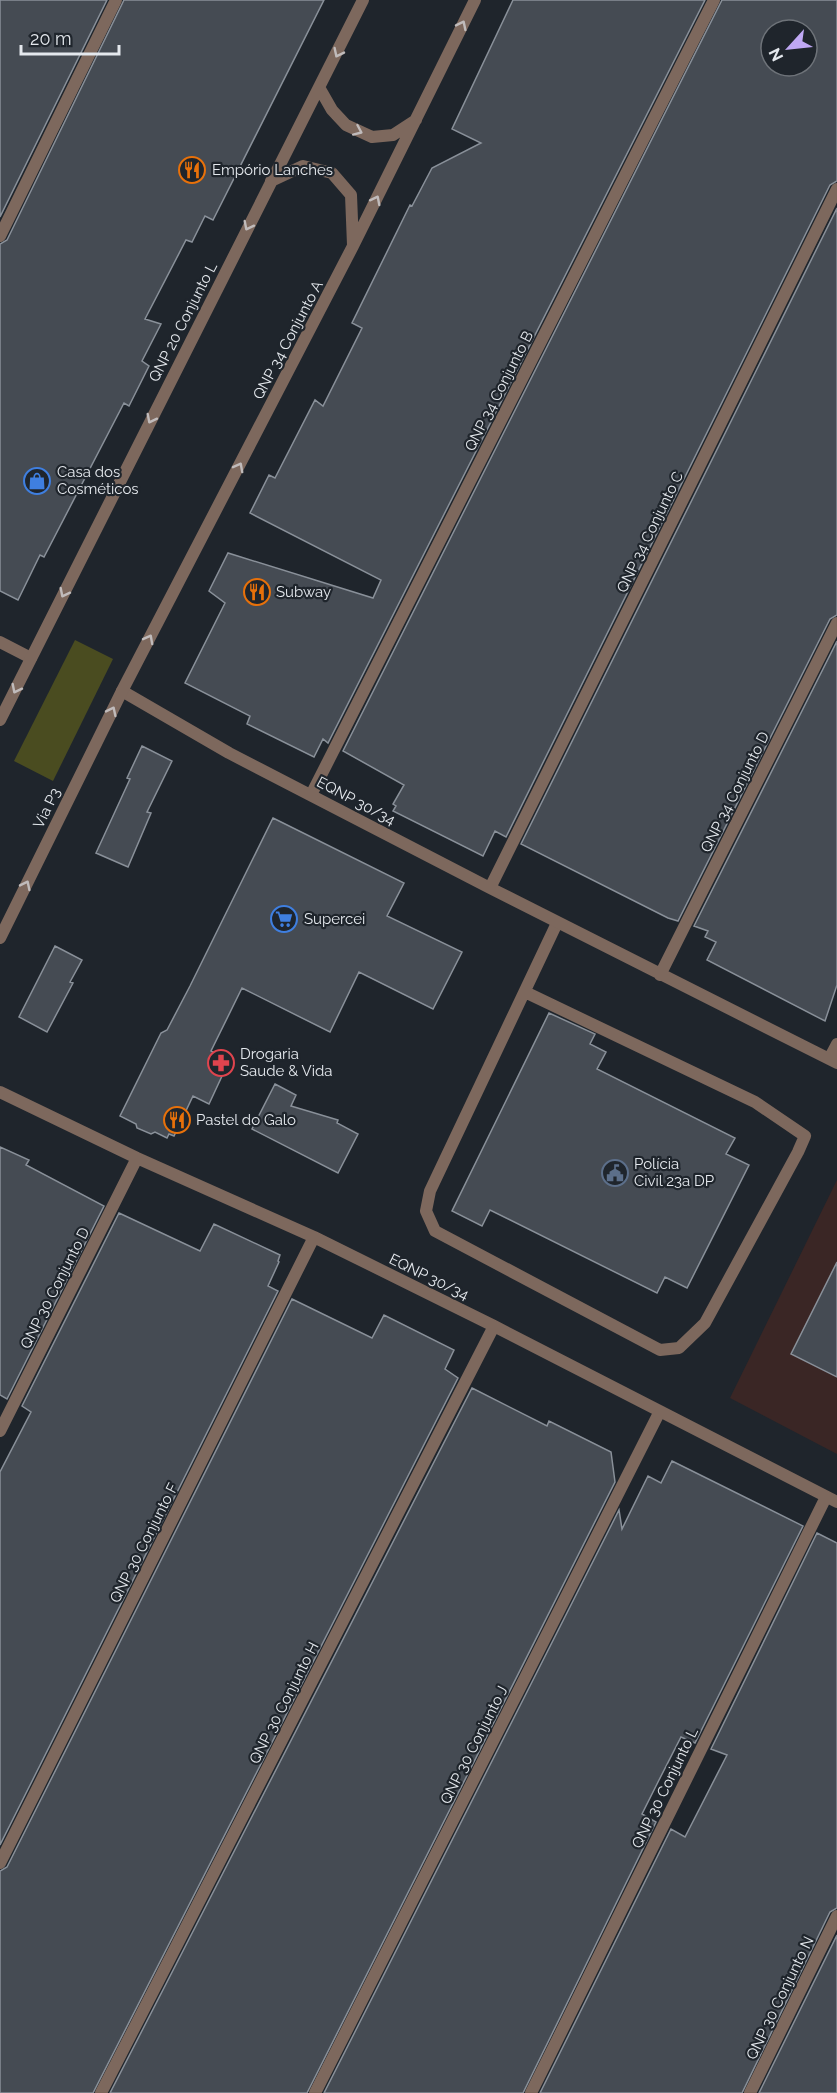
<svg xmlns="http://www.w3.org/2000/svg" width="837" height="2093" font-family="Raleway,sans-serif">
<rect width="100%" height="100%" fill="#1f252c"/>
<path fill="#3a2625" d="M 837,1180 L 837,1454 L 730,1398 Z"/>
<path fill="#4a4c20" d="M 75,640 L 113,659 L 53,781 L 14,761 Z"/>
<path fill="#454b53" stroke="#899099" stroke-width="1.5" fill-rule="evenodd" d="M 0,0 L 107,0 L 0,217 Z
M 124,0 L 324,0 L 213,220 L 205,216 L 192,242 L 186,240 L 145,319 L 161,324 L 142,361 L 149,366 L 129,406 L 124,403 L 44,557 L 40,555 L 18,600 L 0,591 L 0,244 L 7,240 Z
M 513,0 L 705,0 L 328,743 L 323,739 L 314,757 L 247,724 L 250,716 L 185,683 L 225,603 L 209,591 L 228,553 L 373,598 L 381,580 L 250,513 L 269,475 L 275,478 L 315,400 L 323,406 L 362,328 L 352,323 L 410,205 L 412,206 L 432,168 L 481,143 L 452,129 Z
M 722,0 L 837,0 L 837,181 L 830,185 L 506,837 L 495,831 L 483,856 L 393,811 L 396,806 L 393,804 L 404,785 L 343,751 ZM 771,30 L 807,30 L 807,66 L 771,66 Z
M 837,208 L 837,615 L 830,619 L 678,921 L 668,918 L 521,844 Z
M 837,641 L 837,985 L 825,1021 L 707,960 L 716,942 L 705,937 L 708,931 L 694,926 Z
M 142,746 L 172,761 L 147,812 L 151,813 L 128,867 L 96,853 L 130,779 L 127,778 Z
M 273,818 L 404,883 L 387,916 L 462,952 L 433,1009 L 359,972 L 330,1032 L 242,988 L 211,1051 L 229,1061 L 209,1104 L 193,1096 L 174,1136 L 169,1134 L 167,1138 L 155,1132 L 151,1134 L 137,1128 L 136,1124 L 120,1116 L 161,1033 L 167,1030 L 190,986 Z
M 55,946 L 82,960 L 70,982 L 73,983 L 47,1032 L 19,1017 Z
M 549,1013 L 595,1034 L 590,1044 L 606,1052 L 597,1069 L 735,1138 L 726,1154 L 749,1165 L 687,1288 L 665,1277 L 657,1293 L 490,1210 L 482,1226 L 452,1211 Z
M 275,1084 L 296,1095 L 291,1106 L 338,1120 L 337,1123 L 358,1134 L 338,1173 L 252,1129 Z
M 0,1147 L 29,1160 L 26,1165 L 104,1206 L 7,1399 L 0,1395 Z
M 119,1213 L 200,1251 L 214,1224 L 280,1255 L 278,1261 L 279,1262 L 268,1286 L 278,1291 L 0,1845 L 0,1472 L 31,1412 L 22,1406 Z
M 837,1262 L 837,1377 L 791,1354 Z
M 292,1299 L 372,1338 L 384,1315 L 454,1350 L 445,1369 L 458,1378 L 93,2093 L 0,2093 L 0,1871 L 7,1867 Z
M 472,1388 L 547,1426 L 549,1421 L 611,1452 L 615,1482 L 307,2093 L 110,2093 Z
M 672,1461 L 803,1526 L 695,1743 L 681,1737 L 659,1780 L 642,1814 L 656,1822 L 523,2093 L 324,2093 L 619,1510 L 622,1529 L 648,1476 L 661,1483 Z
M 817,1533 L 837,1543 L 837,1908 L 830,1912 L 742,2093 L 540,2093 L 671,1829 L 685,1837 L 727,1755 L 711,1749 Z
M 837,1935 L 837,2093 L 759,2093 Z"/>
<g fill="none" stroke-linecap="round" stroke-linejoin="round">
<path stroke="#7d685d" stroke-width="12" d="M 525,992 L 755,1102 L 805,1136 L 798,1152 L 705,1323 L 679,1348 L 660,1350 L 435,1231 L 426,1211 L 430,1191 L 557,923"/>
<path stroke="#7d685d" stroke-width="12" d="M 0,236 L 116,0
M 0,642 L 31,658
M 122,691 L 229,753 L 490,888 L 837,1063
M 311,795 L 714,0
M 490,888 L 837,189
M 660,975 L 837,623
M 829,1059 L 837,1044
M 0,1092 L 137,1158 L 314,1237 L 494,1326 L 837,1502
M 0,1431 L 137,1158
M 0,1863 L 314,1237
M 101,2093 L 494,1326
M 315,2093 L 660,1411
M 531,2093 L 826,1497
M 750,2093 L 837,1916"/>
<path stroke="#7d685d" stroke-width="12" d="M 320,89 L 332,110 L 346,125 L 372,137 L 393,135 L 416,120
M 271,181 L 303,166 L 332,173 L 351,195 L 353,245
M 0,720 L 363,0
M 0,938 L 122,691 L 353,246 L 475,0"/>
</g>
<defs><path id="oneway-chevron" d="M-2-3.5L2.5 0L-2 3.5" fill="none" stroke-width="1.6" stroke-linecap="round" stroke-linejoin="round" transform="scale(1.5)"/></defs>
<g stroke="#c0bbbb">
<use href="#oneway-chevron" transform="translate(462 25) rotate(-64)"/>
<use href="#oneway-chevron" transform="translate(338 53) rotate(116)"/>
<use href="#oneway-chevron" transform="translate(358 131) rotate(24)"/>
<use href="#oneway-chevron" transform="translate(376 200) rotate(-63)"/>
<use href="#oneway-chevron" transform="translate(248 226) rotate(117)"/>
<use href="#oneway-chevron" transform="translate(151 419) rotate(117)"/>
<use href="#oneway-chevron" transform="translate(239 467) rotate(-62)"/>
<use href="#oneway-chevron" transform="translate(64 593) rotate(117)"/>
<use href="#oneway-chevron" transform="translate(149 639) rotate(-62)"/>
<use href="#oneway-chevron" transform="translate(16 689) rotate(117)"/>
<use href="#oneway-chevron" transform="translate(112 711) rotate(-64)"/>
<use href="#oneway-chevron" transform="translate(26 885) rotate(-64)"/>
</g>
<defs>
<symbol id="restaurant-ring" viewBox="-11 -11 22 22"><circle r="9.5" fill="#1f252c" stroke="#e8710a" stroke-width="1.5"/><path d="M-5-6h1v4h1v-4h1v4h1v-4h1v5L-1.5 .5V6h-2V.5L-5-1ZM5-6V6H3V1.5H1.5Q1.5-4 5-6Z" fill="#e8710a"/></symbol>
<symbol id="shop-ring" viewBox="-11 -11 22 22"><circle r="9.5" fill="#1f252c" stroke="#3f7fe0" stroke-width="1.5"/><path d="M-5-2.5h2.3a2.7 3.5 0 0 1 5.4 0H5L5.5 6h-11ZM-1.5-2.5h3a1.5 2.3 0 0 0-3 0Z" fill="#3f7fe0"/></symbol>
<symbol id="supermarket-ring" viewBox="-11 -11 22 22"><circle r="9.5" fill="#1f252c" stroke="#3f7fe0" stroke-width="1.5"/><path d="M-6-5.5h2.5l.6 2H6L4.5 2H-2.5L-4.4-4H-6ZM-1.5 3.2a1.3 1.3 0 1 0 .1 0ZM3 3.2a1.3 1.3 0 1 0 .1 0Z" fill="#3f7fe0"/></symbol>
<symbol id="pharmacy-ring" viewBox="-11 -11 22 22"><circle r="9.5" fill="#1f252c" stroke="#e0444e" stroke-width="1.5"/><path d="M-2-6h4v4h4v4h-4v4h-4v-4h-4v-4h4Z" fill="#e0444e"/></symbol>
<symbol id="civic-ring" viewBox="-11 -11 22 22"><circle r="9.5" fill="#1f252c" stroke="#5c6f8a" stroke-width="1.5"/><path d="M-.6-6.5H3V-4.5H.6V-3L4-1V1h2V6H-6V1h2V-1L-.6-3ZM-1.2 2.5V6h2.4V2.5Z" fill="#5c6f8a"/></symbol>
</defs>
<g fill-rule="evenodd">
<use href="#restaurant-ring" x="177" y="155" width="30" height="30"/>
<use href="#shop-ring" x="22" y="466" width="30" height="30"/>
<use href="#restaurant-ring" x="242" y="577" width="30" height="30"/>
<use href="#supermarket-ring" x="269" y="904" width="30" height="30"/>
<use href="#pharmacy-ring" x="206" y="1048" width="30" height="30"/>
<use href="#restaurant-ring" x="162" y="1105" width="30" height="30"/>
<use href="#civic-ring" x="600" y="1158" width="30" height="30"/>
</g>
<g text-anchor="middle" stroke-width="4.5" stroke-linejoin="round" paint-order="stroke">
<g font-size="15" fill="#e4e8ed" stroke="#1f252c" text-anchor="start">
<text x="212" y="175">Empório Lanches</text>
<text x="57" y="477">Casa dos<tspan x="57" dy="17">Cosméticos</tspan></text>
<text x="276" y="597">Subway</text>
<text x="304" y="924">Supercei</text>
<text x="240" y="1059">Drogaria<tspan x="240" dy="17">Saude &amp; Vida</tspan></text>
<text x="196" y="1125">Pastel do Galo</text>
<text x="634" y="1169">Polícia<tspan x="634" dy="17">Civil 23a DP</tspan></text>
</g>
<g font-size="15" fill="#e4e8ed" stroke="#1f252c">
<text transform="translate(183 322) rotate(-63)" y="5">QNP 20 Conjunto L</text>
<text transform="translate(288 340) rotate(-62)" y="5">QNP 34 Conjunto A</text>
<text transform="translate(499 391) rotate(-63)" y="5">QNP 34 Conjunto B</text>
<text transform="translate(650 532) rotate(-64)" y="5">QNP 34 Conjunto C</text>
<text transform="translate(735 792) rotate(-63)" y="5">QNP 34 Conjunto D</text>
<text transform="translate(356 801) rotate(28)" y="5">EQNP 30/34</text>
<text transform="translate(47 808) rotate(-64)" y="5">Via P3</text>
<text transform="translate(429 1277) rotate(26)" y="5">EQNP 30/34</text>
<text transform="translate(55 1288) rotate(-63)" y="5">QNP 30 Conjunto D</text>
<text transform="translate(144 1543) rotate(-63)" y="5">QNP 30 Conjunto F</text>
<text transform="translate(284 1703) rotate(-63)" y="5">QNP 30 Conjunto H</text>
<text transform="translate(474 1745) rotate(-63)" y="5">QNP 30 Conjunto J</text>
<text transform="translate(665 1788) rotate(-64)" y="5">QNP 30 Conjunto L</text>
<text transform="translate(780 1998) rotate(-64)" y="5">QNP 30 Conjunto N</text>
</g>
</g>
<g transform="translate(789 48) rotate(243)"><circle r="28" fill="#1f252c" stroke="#6e7379" stroke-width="1.5"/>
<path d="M0-4.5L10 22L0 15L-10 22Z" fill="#bfa8f4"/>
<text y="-9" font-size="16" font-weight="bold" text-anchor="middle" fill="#e4e8ed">N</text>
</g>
<path d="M21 45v9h98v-9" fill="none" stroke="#e4e8ed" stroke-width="3"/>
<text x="30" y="45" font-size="18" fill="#e4e8ed" stroke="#1f252c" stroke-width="4.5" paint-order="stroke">20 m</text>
</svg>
